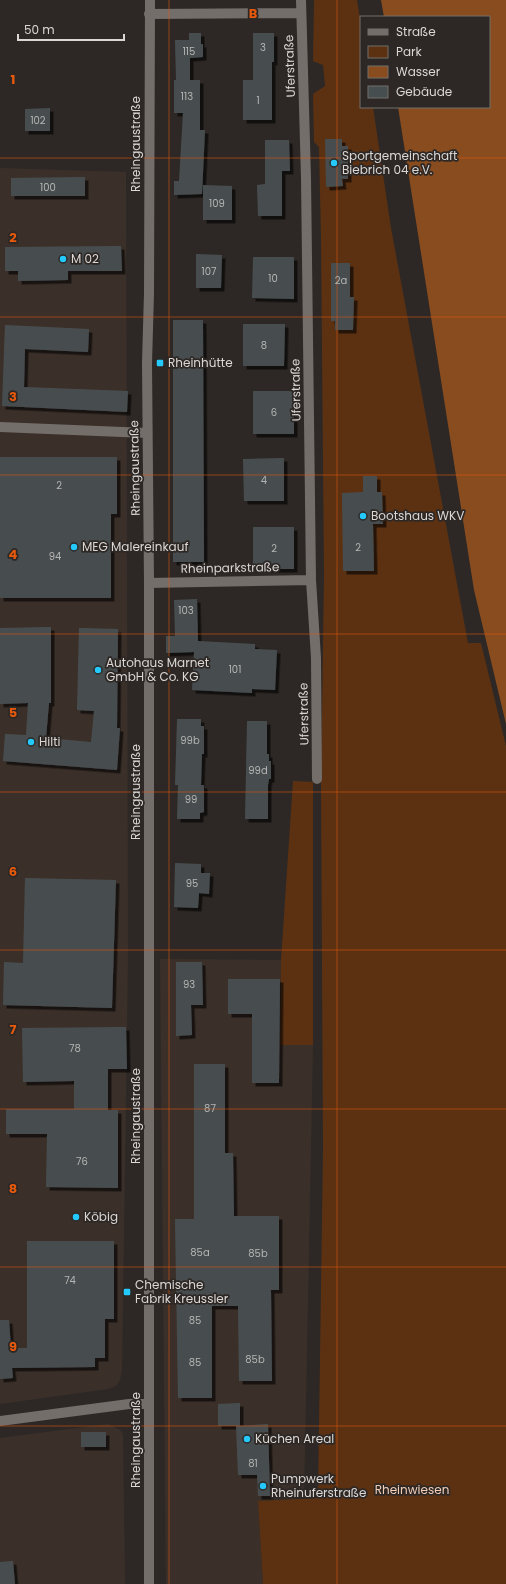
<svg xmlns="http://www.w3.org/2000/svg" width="506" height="1584" font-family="Poppins,sans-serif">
<defs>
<filter id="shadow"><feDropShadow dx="3.5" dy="3.5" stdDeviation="0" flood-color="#0009"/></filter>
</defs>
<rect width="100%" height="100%" fill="#2d2825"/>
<path fill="#3b3029" d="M 0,168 L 126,172 L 128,956 L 122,1370 L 120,1380 L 116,1386 L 108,1389 L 0,1404 Z
M 160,959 L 281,960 L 280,1045 L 313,1045 L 304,1498 L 258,1501 L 263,1584 L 166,1584 Z
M 108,1424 L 120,1430 L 123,1434 L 125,1584 L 0,1584 L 0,1438 Z"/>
<path fill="#5c3112" d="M 314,0 L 357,0 L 361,25 L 361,107 L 373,107 L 391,228 L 468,643 L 481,643 L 506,746 L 506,1584 L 263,1584 L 258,1501 L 318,1498 L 323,1148 L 321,784 L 324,575 L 321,238 L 319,147 L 314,142 L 313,94 L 325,86 L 323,65 L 313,61 Z
M 293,781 L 313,782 L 313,1045 L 280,1045 L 281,960 Z"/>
<path fill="#894c1f" d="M 381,0 L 506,0 L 506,724 L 474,590 L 398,107 L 489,107 L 489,17 L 384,17 Z"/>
<path fill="#474e50" filter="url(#shadow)" d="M 189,33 L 201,33 L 201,44 L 203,44 L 203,57 L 190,58 L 190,80 L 200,80 L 200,130 L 205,130 L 202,194 L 174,195 L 174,181 L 179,181 L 183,113 L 174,113 L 174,80 L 176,80 L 175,40 L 189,40 Z
M 253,33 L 274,33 L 274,62 L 272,62 L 272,120 L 243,120 L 243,80 L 253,80 Z
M 50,108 L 50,131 L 25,131 L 25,109 Z
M 325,139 L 342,139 L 342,146 L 348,146 L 348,179 L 342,179 L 343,186 L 326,187 Z
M 265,140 L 289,140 L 290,171 L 282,171 L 282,216 L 258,216 L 257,185 L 265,184 Z
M 85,177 L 85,196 L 11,196 L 11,178 Z
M 203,185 L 232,186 L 232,220 L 203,220 Z
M 121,246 L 122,271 L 68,271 L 68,280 L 18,281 L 18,271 L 5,271 L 5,247 Z
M 196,254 L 222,255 L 221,288 L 196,288 Z
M 253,257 L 294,257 L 294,299 L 252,298 Z
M 331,263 L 350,263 L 350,297 L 354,297 L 353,330 L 335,330 L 335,321 L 331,321 Z
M 173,320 L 203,320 L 204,562 L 173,562 Z
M 243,324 L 285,324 L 284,366 L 243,366 Z
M 5,325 L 89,329 L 88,352 L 25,349 L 24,387 L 128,391 L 127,412 L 2,406 Z
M 253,391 L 294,391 L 294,434 L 253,434 Z
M 0,457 L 117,457 L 117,514 L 111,514 L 111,598 L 0,598 Z
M 284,458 L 284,501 L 244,501 L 243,459 Z
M 363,476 L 377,476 L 377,492 L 382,492 L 383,524 L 373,524 L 374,571 L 343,571 L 342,493 L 363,492 Z
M 253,527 L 294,527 L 294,569 L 253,569 Z
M 197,599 L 198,641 L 255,644 L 255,649 L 277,650 L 275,690 L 252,689 L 252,693 L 192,690 L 194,652 L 166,653 L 166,636 L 175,636 L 174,600 Z
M 51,627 L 51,703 L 49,703 L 46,738 L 91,742 L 94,711 L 77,710 L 79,628 L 118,629 L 117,728 L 120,728 L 117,770 L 3,761 L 5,734 L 26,735 L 28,703 L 0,704 L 0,628 Z
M 177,719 L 201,719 L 201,726 L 204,726 L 204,754 L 202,754 L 201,785 L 204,785 L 204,812 L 200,813 L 200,819 L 177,819 L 178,785 L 175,785 Z
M 247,721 L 267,721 L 267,754 L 269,754 L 269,761 L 271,761 L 271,779 L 269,779 L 268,785 L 268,819 L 245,819 Z
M 175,863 L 201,864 L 201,873 L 210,873 L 209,894 L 199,893 L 198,908 L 174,907 Z
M 25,878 L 116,880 L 112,1008 L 3,1005 L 4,962 L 23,963 Z
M 176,962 L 202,962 L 203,1005 L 191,1005 L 192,1035 L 176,1036 Z
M 228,979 L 280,979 L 279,1083 L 252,1083 L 252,1014 L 228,1014 Z
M 126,1027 L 127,1069 L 108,1069 L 108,1110 L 118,1110 L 118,1188 L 46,1187 L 47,1134 L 6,1134 L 6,1109 L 74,1109 L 74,1081 L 23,1082 L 22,1028 Z
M 194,1064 L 225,1064 L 225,1153 L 233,1153 L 234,1216 L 279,1216 L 279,1290 L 271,1290 L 272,1381 L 239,1381 L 238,1306 L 212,1306 L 212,1398 L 178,1398 L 175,1219 L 194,1219 Z
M 27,1241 L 114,1241 L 114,1319 L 105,1319 L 105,1358 L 95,1358 L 95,1367 L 12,1368 L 13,1378 L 0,1379 L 0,1320 L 9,1320 L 11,1348 L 27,1348 Z
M 240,1403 L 240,1426 L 218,1426 L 218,1404 Z
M 268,1424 L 270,1496 L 258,1496 L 257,1475 L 238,1475 L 236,1426 Z
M 81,1432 L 106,1432 L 106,1447 L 81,1447 Z
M 13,1561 L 15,1584 L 0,1584 L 0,1562 Z"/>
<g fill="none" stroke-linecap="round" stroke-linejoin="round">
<path stroke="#746e6b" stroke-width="10" d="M 301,0 L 306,178 L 311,580 L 316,658 L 317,779
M 149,14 L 301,13
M 0,427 L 147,433
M 149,583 L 311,580
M 0,1421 L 129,1404 L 149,1404
M 149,1584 L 149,583 L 147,363 L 149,293 L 150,0"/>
</g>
<path fill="none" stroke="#e8590c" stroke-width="1" stroke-opacity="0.55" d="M 169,0 L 169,1584M 337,0 L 337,1584M 0,158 L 506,158M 0,317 L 506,317M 0,475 L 506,475M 0,634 L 506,634M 0,792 L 506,792M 0,950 L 506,950M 0,1109 L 506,1109M 0,1267 L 506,1267M 0,1426 L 506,1426"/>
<g fill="#24c9fe" stroke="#2d2825" stroke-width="1.5">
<circle cx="334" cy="163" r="4"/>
<circle cx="63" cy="259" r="4"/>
<rect x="156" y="359" width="8" height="8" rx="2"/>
<circle cx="363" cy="516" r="4"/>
<circle cx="74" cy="547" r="4"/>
<circle cx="98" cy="670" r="4"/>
<circle cx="31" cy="742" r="4"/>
<circle cx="76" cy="1217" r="4"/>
<rect x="123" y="1288" width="8" height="8" rx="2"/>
<circle cx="247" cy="1439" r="4"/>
<circle cx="263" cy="1486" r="4"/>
</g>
<g text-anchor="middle" stroke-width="3.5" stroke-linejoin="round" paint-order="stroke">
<g font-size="10" fill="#b5b5b3">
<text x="263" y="51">3</text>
<text x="189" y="55">115</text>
<text x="187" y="100">113</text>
<text x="258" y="104">1</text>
<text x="38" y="124">102</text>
<text x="48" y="191">100</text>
<text x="217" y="207">109</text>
<text x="209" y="275">107</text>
<text x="273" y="282">10</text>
<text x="341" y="284">2a</text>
<text x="264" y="349">8</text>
<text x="274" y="416">6</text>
<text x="264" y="484">4</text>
<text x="59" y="489">2</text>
<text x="358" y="551">2</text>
<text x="274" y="552">2</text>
<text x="55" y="560">94</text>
<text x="186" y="614">103</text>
<text x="235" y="673">101</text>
<text x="190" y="744">99b</text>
<text x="258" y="774">99d</text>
<text x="191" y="803">99</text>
<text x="192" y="887">95</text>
<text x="189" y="988">93</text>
<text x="75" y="1052">78</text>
<text x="210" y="1112">87</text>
<text x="82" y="1165">76</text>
<text x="200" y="1256">85a</text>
<text x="258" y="1257">85b</text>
<text x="70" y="1284">74</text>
<text x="195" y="1324">85</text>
<text x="255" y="1363">85b</text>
<text x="195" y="1366">85</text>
<text x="253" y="1467">81</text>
</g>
<g font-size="12" fill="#dad7d4" stroke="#2d2825">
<text transform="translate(290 66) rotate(-92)" y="4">Uferstraße</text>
<text transform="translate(136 144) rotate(-90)" y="4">Rheingaustraße</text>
<text transform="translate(296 390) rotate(-91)" y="4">Uferstraße</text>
<text transform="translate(135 468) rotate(-91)" y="4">Rheingaustraße</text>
<text transform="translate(230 568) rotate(-1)" y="4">Rheinparkstraße</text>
<text transform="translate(304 714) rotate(-91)" y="4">Uferstraße</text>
<text transform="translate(136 792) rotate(-90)" y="4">Rheingaustraße</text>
<text transform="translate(136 1116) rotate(-90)" y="4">Rheingaustraße</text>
<text transform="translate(136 1440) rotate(-90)" y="4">Rheingaustraße</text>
</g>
<g font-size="12" fill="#dad7d4" stroke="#2d2825" text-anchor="start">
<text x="342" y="160">Sportgemeinschaft<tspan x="342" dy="14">Biebrich 04 e.V.</tspan></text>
<text x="71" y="263">M 02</text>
<text x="168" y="367">Rheinhütte</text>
<text x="371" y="520">Bootshaus WKV</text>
<text x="82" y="551">MEG Malereinkauf</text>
<text x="106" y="667">Autohaus Marnet<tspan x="106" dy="14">GmbH &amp; Co. KG</tspan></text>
<text x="39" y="746">Hilti</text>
<text x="84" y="1221">Köbig</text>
<text x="135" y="1289">Chemische<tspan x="135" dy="14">Fabrik Kreussler</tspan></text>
<text x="255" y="1443">Küchen Areal</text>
<text x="271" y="1483">Pumpwerk<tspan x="271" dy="14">Rheinuferstraße</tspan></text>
</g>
<g font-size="12" fill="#f2cdb6" stroke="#2d2825">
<text x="412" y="1494">Rheinwiesen</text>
</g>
</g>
<g font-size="13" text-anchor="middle" font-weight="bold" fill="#e8590c" stroke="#2d2825" stroke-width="3.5" stroke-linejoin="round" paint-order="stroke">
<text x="253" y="18">B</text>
<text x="13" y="84">1</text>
<text x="13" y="242">2</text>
<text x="13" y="401">3</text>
<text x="13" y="559">4</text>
<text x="13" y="717">5</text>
<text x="13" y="876">6</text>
<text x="13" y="1034">7</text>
<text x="13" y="1193">8</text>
<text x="13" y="1351">9</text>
</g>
<rect x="360" y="16" width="130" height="92" fill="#2d2825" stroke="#726e6b"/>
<rect x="368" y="29" width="20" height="6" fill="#746e6b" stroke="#726e6b"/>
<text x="396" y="36" font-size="12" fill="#dad7d4">Straße</text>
<rect x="368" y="46" width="20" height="12" fill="#5c3112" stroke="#726e6b"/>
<text x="396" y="56" font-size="12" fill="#dad7d4">Park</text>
<rect x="368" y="66" width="20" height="12" fill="#894c1f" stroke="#726e6b"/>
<text x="396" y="76" font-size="12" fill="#dad7d4">Wasser</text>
<rect x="368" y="86" width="20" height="12" fill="#474e50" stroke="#726e6b"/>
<text x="396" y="96" font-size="12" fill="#dad7d4">Gebäude</text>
<path d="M18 34v6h106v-6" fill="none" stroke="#dad7d4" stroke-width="2"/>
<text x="24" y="34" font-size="12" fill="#dad7d4" stroke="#2d2825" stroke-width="3" paint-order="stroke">50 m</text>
</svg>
